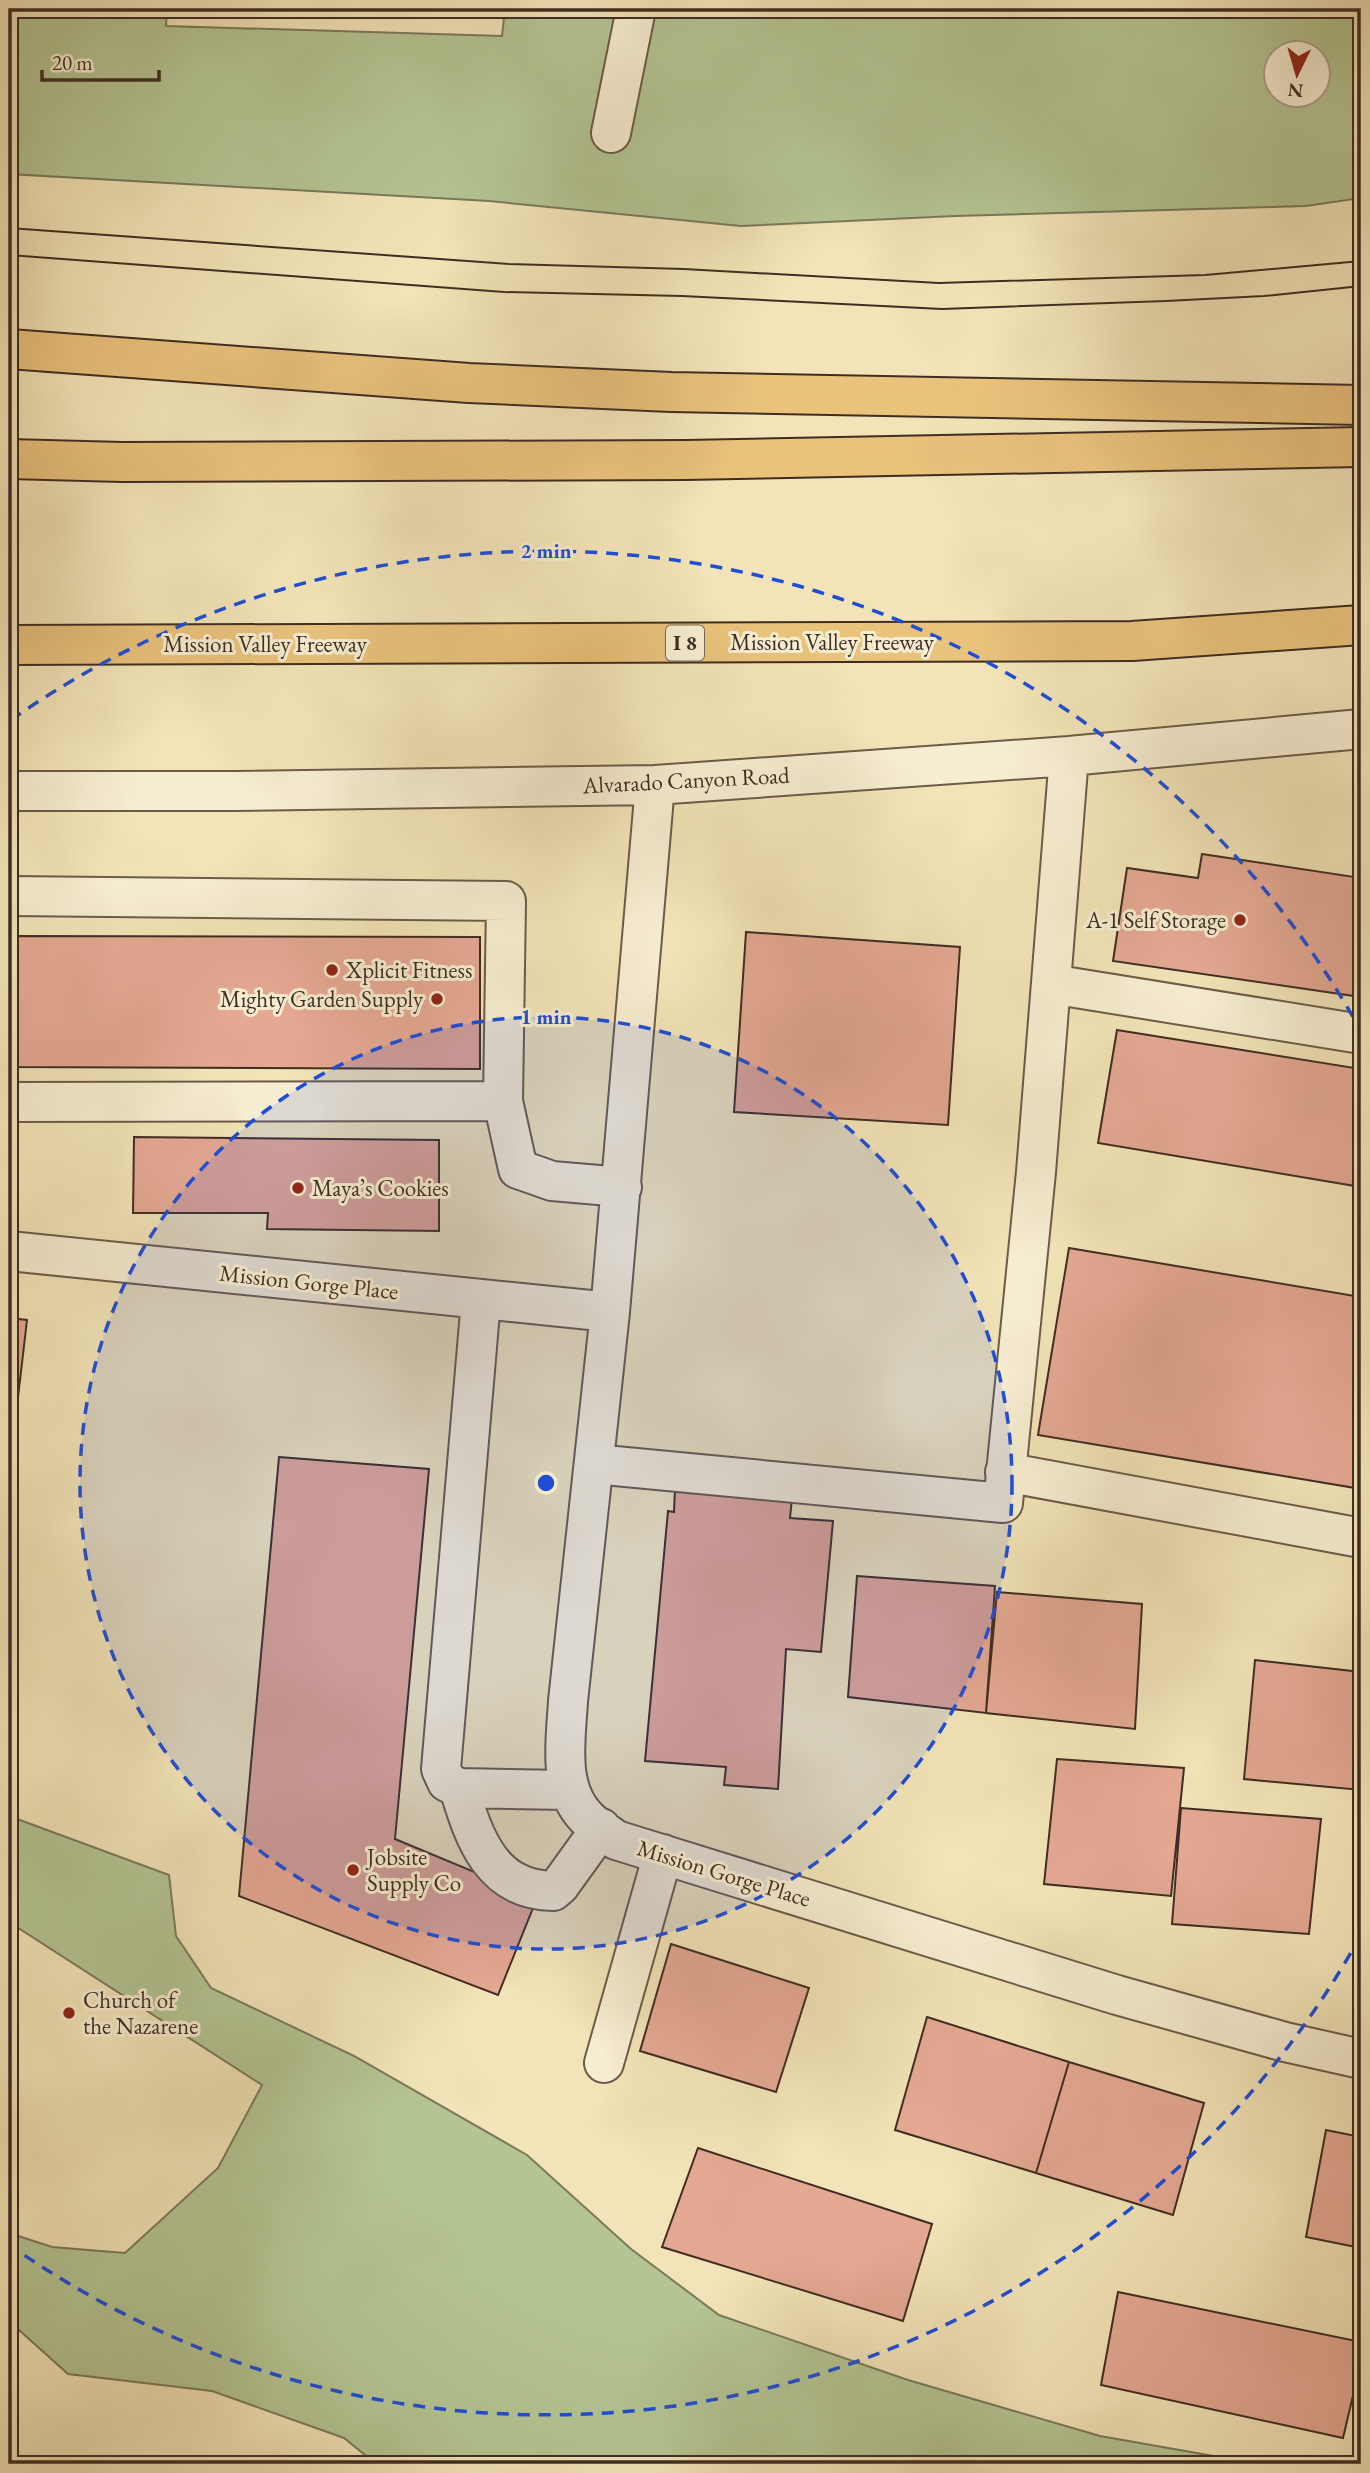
<svg xmlns="http://www.w3.org/2000/svg" width="1370" height="2473" font-family="'EB Garamond',serif">
<rect width="100%" height="100%" fill="#f2e4b8"/>
<filter id="stains"><feTurbulence type="fractalNoise" baseFrequency=".00286" numOctaves="4"/><feColorMatrix values="0 0 0 0 .2 0 0 0 0 .09 0 0 0 0 .02 0 0 0 .5 -.17"/></filter>
<radialGradient id="worn" r=".72"><stop offset=".6" stop-color="#630" stop-opacity="0"/><stop offset="1" stop-color="#630" stop-opacity=".3"/></radialGradient>
<path fill="#b4c593" stroke="#7a795a" stroke-width="2" fill-rule="evenodd" d="M 9,9 L 167,9 L 166,26 L 502,36 L 505,9 L 1361,9 L 1361,198 L 1306,206 L 955,216 L 741,226 L 489,201 L 9,174 ZM 1276,52 L 1318,52 L 1318,94 L 1276,94 Z
M 9,1816 L 169,1875 L 176,1936 L 211,1988 L 354,2056 L 527,2155 L 631,2249 L 719,2315 L 908,2380 L 1100,2436 L 1259,2464 L 376,2464 L 344,2438 L 212,2391 L 68,2374 L 9,2321 L 9,2233 L 52,2247 L 125,2253 L 218,2168 L 262,2085 L 9,1922 Z"/>
<path fill="#e4a893" stroke="#3f2d22" stroke-width="2" d="M 1202,854 L 1361,878 L 1361,997 L 1113,961 L 1127,868 L 1198,878 Z
M 746,932 L 960,947 L 948,1125 L 734,1112 Z
M 9,936 L 480,937 L 480,1069 L 9,1067 Z
M 1117,1030 L 1361,1069 L 1361,1187 L 1098,1143 Z
M 134,1137 L 439,1140 L 439,1231 L 267,1229 L 268,1213 L 133,1213 Z
M 1069,1248 L 1361,1297 L 1361,1489 L 1038,1435 Z
M 9,1318 L 27,1320 L 9,1475 Z
M 279,1457 L 429,1469 L 395,1839 L 537,1898 L 498,1995 L 239,1896 Z
M 675,1488 L 792,1498 L 790,1518 L 833,1521 L 821,1652 L 786,1649 L 778,1789 L 724,1785 L 726,1767 L 645,1761 L 668,1511 L 674,1512 Z
M 857,1576 L 995,1586 L 986,1713 L 848,1697 Z
M 997,1592 L 1142,1604 L 1135,1729 L 986,1713 Z
M 1255,1660 L 1361,1672 L 1361,1790 L 1244,1779 Z
M 1057,1759 L 1184,1768 L 1171,1896 L 1044,1884 Z
M 1181,1808 L 1321,1819 L 1309,1934 L 1172,1924 Z
M 671,1944 L 809,1988 L 776,2092 L 640,2051 Z
M 927,2017 L 1069,2062 L 1036,2173 L 895,2130 Z
M 1069,2062 L 1204,2103 L 1173,2215 L 1036,2173 Z
M 1326,2130 L 1361,2137 L 1361,2248 L 1306,2237 Z
M 698,2148 L 932,2224 L 903,2321 L 662,2247 Z
M 1118,2292 L 1361,2342 L 1361,2362 L 1343,2438 L 1101,2385 Z"/>
<g fill="none" stroke-linecap="round" stroke-linejoin="round">
<defs>
<path id="minor" d="M 611,133 L 636,9
M 655,785 L 610,1312 L 568,1701 C 566,1739 557,1787 586,1817 C 594,1826 607,1833 616,1840 L 1117,1995 L 1285,2042 L 1361,2059
M 9,791 L 235,791 L 655,785 L 1069,756 L 1361,729
M 9,896 L 506,901 L 503,1101 L 9,1102
M 1051,984 L 1361,1034
M 503,1101 L 518,1169 L 552,1181 L 622,1187
M 9,1251 L 610,1312
M 481,1300 L 441,1769 L 447,1782 L 459,1788 L 568,1790
M 594,1464 L 1003,1503 L 1036,1172 L 1069,756
M 1005,1472 L 1361,1538
M 459,1788 C 474,1838 491,1890 553,1891 L 560,1885 L 601,1828
M 604,2063 L 663,1854"/>
<path id="highway" d="M 9,349 L 469,383 L 671,392 L 1361,405
M 9,459 L 122,462 L 686,460 L 1361,447
M 9,645 L 1132,641 L 1361,625"/>
</defs>
<use href="#minor" stroke="#6c5b48" stroke-width="42"/>
<use href="#highway" stroke="#3f2d22" stroke-width="42"/>
<use href="#minor" stroke="#f7edd1" stroke-width="38"/>
<use href="#highway" stroke="#e9c27c" stroke-width="38"/>
<path stroke="#3f2d22" stroke-width="2" d="M 9,228 L 509,264 L 684,269 L 939,283 L 1205,275 L 1361,261
M 9,255 L 504,292 L 682,296 L 942,309 L 1166,301 L 1264,296 L 1361,286"/>
</g>
<circle cx="546" cy="1483" r="466" fill="#1d4ed8" fill-opacity=".12"/>
<g fill="none" stroke="#1d4ed8" stroke-width="3.5" stroke-dasharray="12 9">
<circle cx="546" cy="1483" r="466"/>
<path d="M1361 1935A932 932 0 0 1 11 2246M11 720A932 932 0 0 1 1361 1031"/>
</g>
<g fill="#8f2418" stroke="#f7edd1" stroke-width="2.5">
<circle cx="1240" cy="920" r="7"/>
<circle cx="332" cy="970" r="7"/>
<circle cx="437" cy="999" r="7"/>
<circle cx="298" cy="1188" r="7"/>
<circle cx="353" cy="1870" r="7"/>
<circle cx="69" cy="2013" r="7"/>
</g>
<g text-anchor="middle" stroke-width="6" stroke-linejoin="round" paint-order="stroke">
<rect fill="#f7edd1" stroke="#766756" stroke-width="2" x="666" y="625.5" width="38" height="35" rx="5"/>
<g font-size="21" font-weight="bold" fill="#3f2d22">
<text x="685" y="650">I 8</text>
</g>
<g font-size="23" fill="#3f2d22" stroke="#f7edd1">
<text x="832" y="650">Mission Valley Freeway</text>
<text x="265" y="652">Mission Valley Freeway</text>
<text transform="translate(686 780) rotate(-3)" y="8">Alvarado Canyon Road</text>
<text transform="translate(309 1282) rotate(6)" y="8">Mission Gorge Place</text>
<text transform="translate(724 1873) rotate(17)" y="8">Mission Gorge Place</text>
</g>
<g font-size="23" fill="#3f2d22" stroke="#f7edd1" text-anchor="start">
<text x="1226" y="928" text-anchor="end">A-1 Self Storage</text>
<text x="346" y="978">Xplicit Fitness</text>
<text x="423" y="1007" text-anchor="end">Mighty Garden Supply</text>
<text x="312" y="1196">Maya’s Cookies</text>
<text x="367" y="1865">Jobsite<tspan x="367" dy="26">Supply Co</tspan></text>
<text x="83" y="2008">Church of<tspan x="83" dy="26">the Nazarene</tspan></text>
</g>
</g>
<circle cx="546" cy="1483" r="10" fill="#1d4ed8" stroke="#f7edd1" stroke-width="3.5"/>
<g font-size="21" text-anchor="middle" font-weight="bold" fill="#1d4ed8" stroke="#f7edd1" stroke-width="6" stroke-linejoin="round" paint-order="stroke">
<text x="546" y="558">2 min</text>
<text x="546" y="1024">1 min</text>
</g>
<rect width="1370" height="2473" fill="none" stroke="#f2e4b8" stroke-width="35"/>
<rect x="10" y="10" width="1349" height="2452" fill="none" stroke="#3f2d22" stroke-width="3.5"/>
<rect x="18" y="18" width="1335" height="2438" fill="none" stroke="#3f2d22" stroke-width="2"/>
<g transform="translate(1297 74) rotate(185)"><circle r="33" fill="#f7edd1" stroke="#ada08b" stroke-width="2"/>
<path d="M0-5L12 26L0 18L-12 26Z" fill="#8f2418"/>
<text y="-10" font-size="19" font-weight="bold" text-anchor="middle" fill="#3f2d22">N</text>
</g>
<path d="M42 70v10h117v-10" fill="none" stroke="#3f2d22" stroke-width="3.5"/>
<text x="52" y="70" font-size="21" fill="#3f2d22" stroke="#f7edd1" stroke-width="5" paint-order="stroke">20 m</text>
<rect width="100%" height="100%" filter="url(#stains)"/>
<rect width="100%" height="100%" fill="url(#worn)"/>
</svg>
